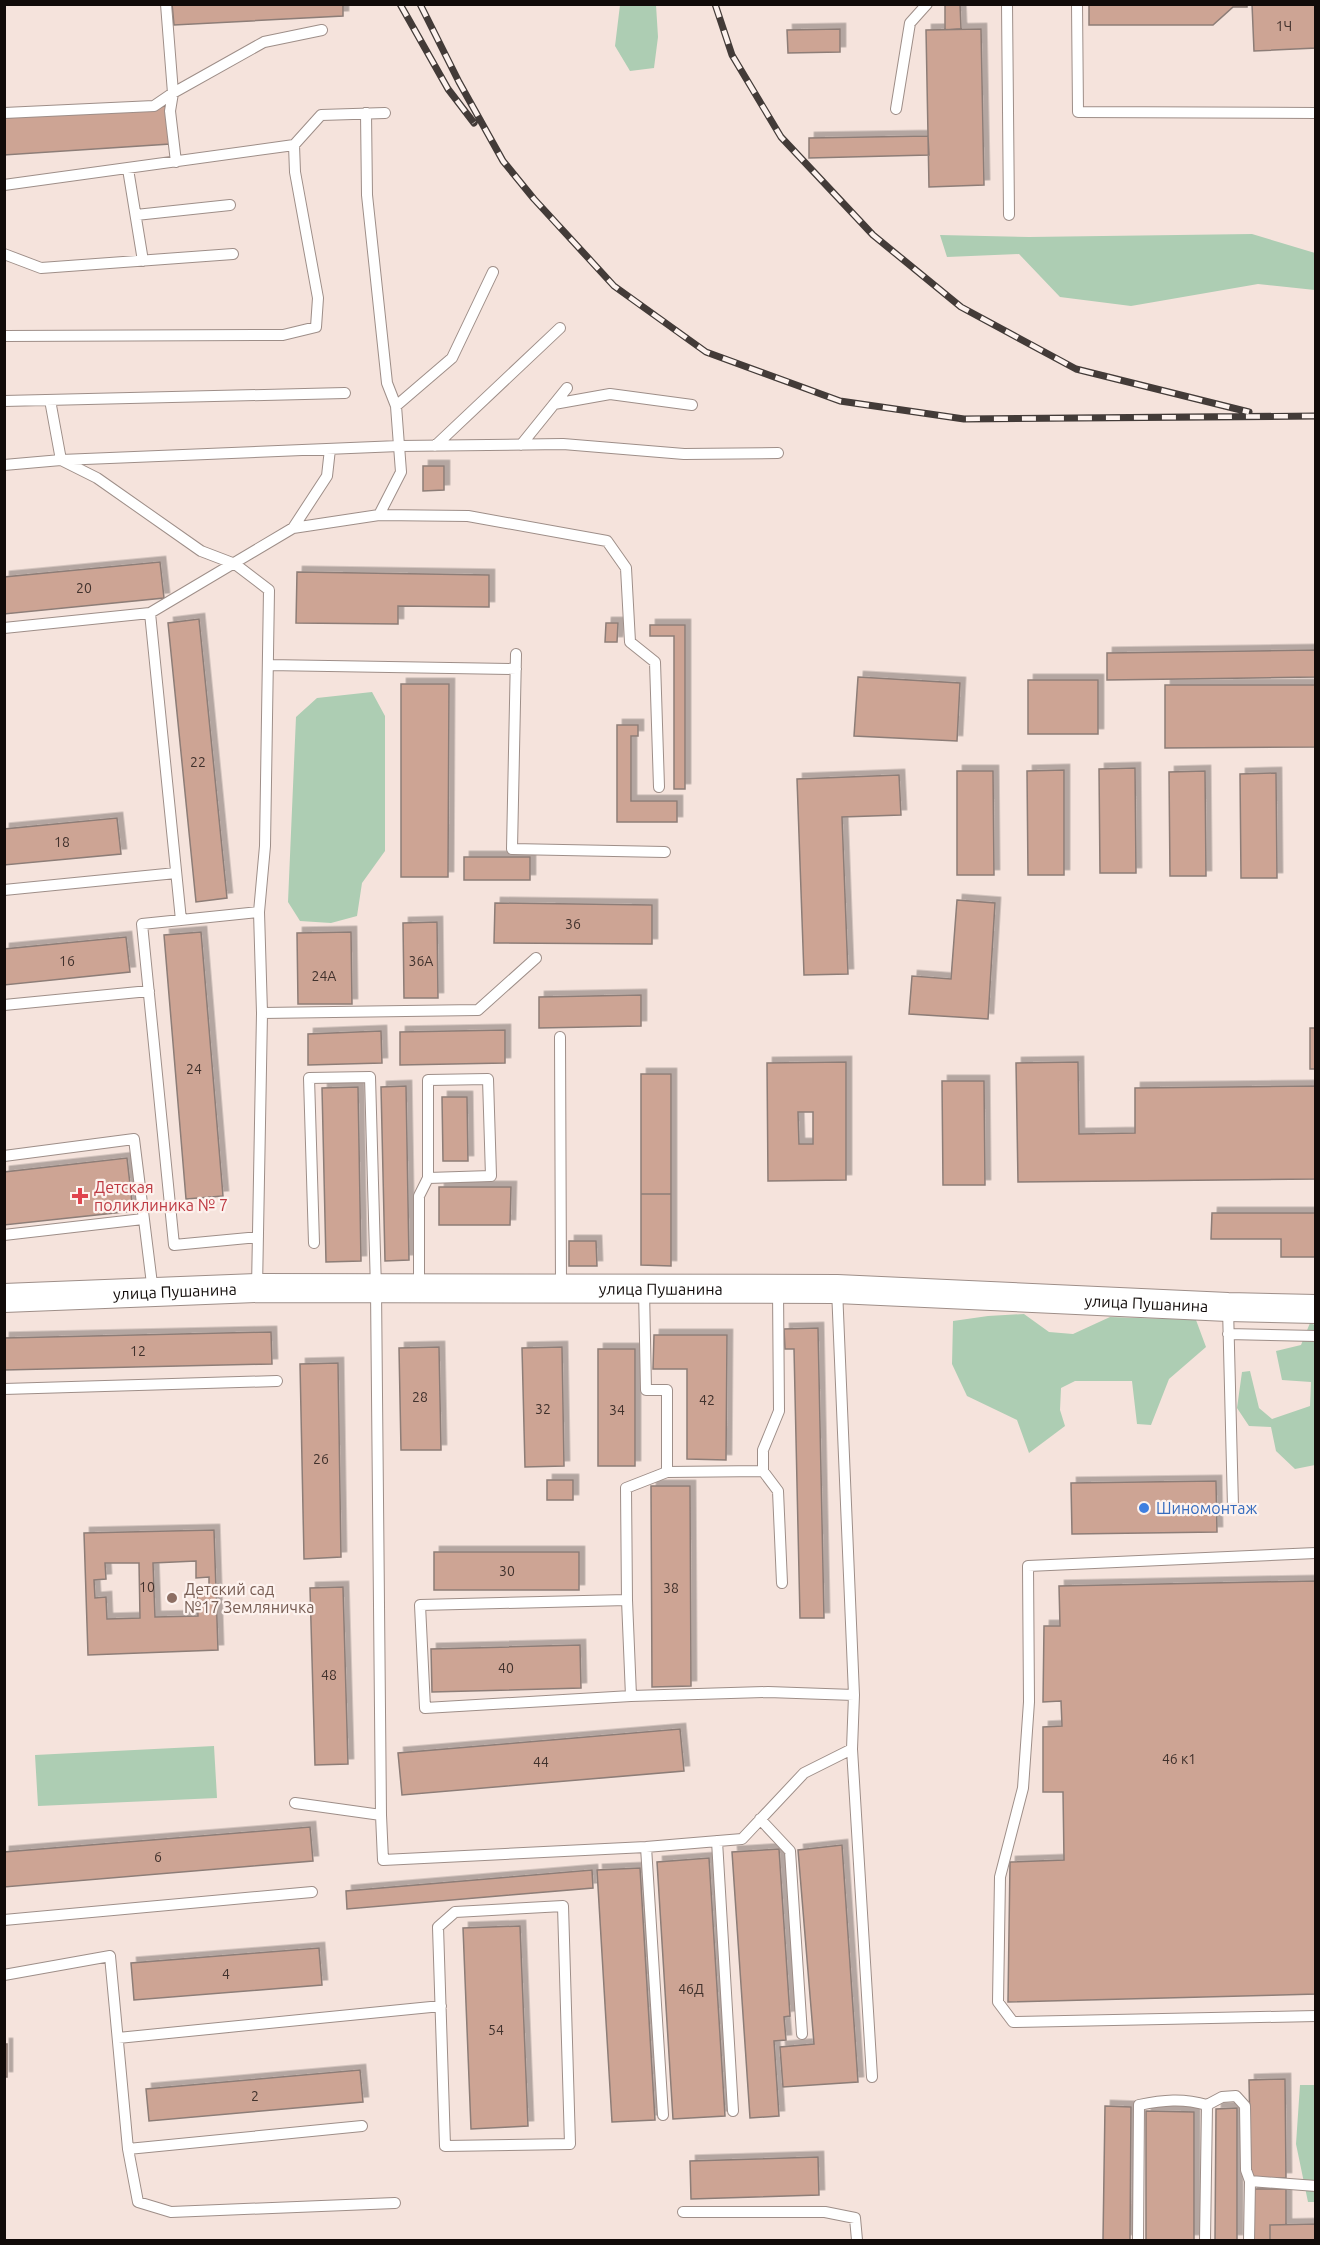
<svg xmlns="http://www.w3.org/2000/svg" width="1320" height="2245" font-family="Ubuntu,sans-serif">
<defs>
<filter id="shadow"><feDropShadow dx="5.5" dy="-5.5" stdDeviation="0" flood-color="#0004"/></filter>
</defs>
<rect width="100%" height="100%" fill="#f5e3dc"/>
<path fill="#adcdb3" d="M 620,5 L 656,5 L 658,37 L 654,68 L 630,71 L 615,46 Z
M 1252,234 L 1315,253 L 1315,290 L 1258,284 L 1131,306 L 1060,297 L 1019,254 L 947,257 L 940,235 L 1029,237 Z
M 372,692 L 385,716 L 385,851 L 362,883 L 357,916 L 331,923 L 300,921 L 288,902 L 296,717 L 317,698 Z
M 1024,1314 L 1049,1332 L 1073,1334 L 1110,1317 L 1196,1320 L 1206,1347 L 1169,1379 L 1151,1425 L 1137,1424 L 1132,1381 L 1075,1381 L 1061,1388 L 1060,1410 L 1065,1426 L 1029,1453 L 1017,1420 L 967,1396 L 952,1364 L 953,1321 L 988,1316 Z
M 1310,1323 L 1315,1325 L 1315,1465 L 1295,1469 L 1276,1451 L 1271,1427 L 1249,1426 L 1237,1408 L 1242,1372 L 1250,1371 L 1259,1408 L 1272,1419 L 1310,1406 L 1311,1382 L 1282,1380 L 1276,1351 L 1301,1345 Z
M 214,1746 L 217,1798 L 38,1806 L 35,1755 Z
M 1300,2085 L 1315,2085 L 1315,2202 L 1308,2202 L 1296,2144 Z"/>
<path fill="#cda494" stroke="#8d7d77" stroke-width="1.5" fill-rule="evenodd" filter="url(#shadow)" d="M 172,4 L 343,4 L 343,16 L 174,25 Z
M 945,4 L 960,4 L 961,29 L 945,30 Z
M 1089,4 L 1247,4 L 1247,7 L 1233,7 L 1213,25 L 1089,25 Z
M 1252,4 L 1316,4 L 1316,48 L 1254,51 Z
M 840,29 L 840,52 L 788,53 L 787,30 Z
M 981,29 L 984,185 L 929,187 L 926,30 Z
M 168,106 L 170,144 L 4,155 L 4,118 Z
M 928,136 L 929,155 L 809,158 L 809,138 Z
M 423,466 L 444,466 L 444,490 L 423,491 Z
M 160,562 L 164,598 L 4,614 L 4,577 Z
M 297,572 L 489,575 L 489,607 L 398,606 L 398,624 L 296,623 Z
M 199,619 L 227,898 L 196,902 L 168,623 Z
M 606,623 L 618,623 L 617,642 L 605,642 Z
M 650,625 L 685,625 L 685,789 L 674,789 L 674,636 L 650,636 Z
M 1316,650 L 1316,677 L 1107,680 L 1107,653 Z
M 858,677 L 960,683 L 957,741 L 854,736 Z
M 1028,680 L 1098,680 L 1098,734 L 1028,734 Z
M 401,684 L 449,684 L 448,877 L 401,877 Z
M 1165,685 L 1316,685 L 1316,747 L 1165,748 Z
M 617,725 L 638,725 L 638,736 L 631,736 L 631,801 L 677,801 L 677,822 L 617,822 Z
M 1135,768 L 1136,873 L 1100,873 L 1099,769 Z
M 1064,770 L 1064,875 L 1028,875 L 1027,771 Z
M 957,771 L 993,771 L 994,875 L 957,875 Z
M 1205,771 L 1206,876 L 1170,876 L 1169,772 Z
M 1276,773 L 1277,878 L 1241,878 L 1240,774 Z
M 899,775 L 901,815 L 842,817 L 848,974 L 804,975 L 797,779 Z
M 117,818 L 121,854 L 4,865 L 4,829 Z
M 464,857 L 530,857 L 530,880 L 464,880 Z
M 957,900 L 995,903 L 988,1019 L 909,1014 L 912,976 L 951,979 Z
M 495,903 L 652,905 L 652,944 L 494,943 Z
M 437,922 L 438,998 L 404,998 L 403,923 Z
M 201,932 L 223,1196 L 186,1199 L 164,935 Z
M 351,932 L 352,1004 L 298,1004 L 297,933 Z
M 126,937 L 130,972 L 4,985 L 4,949 Z
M 641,995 L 641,1026 L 539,1028 L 539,997 Z
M 1310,1028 L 1316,1028 L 1316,1069 L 1310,1069 Z
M 505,1030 L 505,1063 L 400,1065 L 400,1032 Z
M 381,1031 L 382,1063 L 308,1065 L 308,1034 Z
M 846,1062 L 846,1180 L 768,1181 L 767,1063 ZM 798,1112 L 813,1112 L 813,1144 L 799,1144 Z
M 1078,1062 L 1079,1134 L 1135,1133 L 1135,1088 L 1316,1086 L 1316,1179 L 1018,1182 L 1016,1063 Z
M 641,1074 L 671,1074 L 671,1194 L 641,1194 Z
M 942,1081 L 984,1081 L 985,1185 L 943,1185 Z
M 406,1086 L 409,1260 L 385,1261 L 381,1087 Z
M 358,1087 L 361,1261 L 326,1262 L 322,1088 Z
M 442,1097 L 467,1097 L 468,1161 L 443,1161 Z
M 127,1158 L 133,1211 L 4,1225 L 4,1172 Z
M 439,1187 L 511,1187 L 510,1225 L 439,1225 Z
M 641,1194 L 671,1194 L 671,1266 L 641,1265 Z
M 1212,1213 L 1316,1213 L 1316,1257 L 1281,1257 L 1281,1239 L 1211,1239 Z
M 569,1241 L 596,1241 L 597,1266 L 569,1266 Z
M 818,1328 L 824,1618 L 800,1618 L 794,1349 L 785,1349 L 784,1329 Z
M 271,1332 L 272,1364 L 4,1370 L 4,1338 Z
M 654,1335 L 727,1335 L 726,1460 L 687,1459 L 687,1369 L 653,1369 Z
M 439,1347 L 441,1450 L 401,1450 L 399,1348 Z
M 562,1347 L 564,1466 L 525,1467 L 522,1348 Z
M 598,1349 L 635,1349 L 635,1466 L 598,1466 Z
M 338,1363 L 341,1557 L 304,1559 L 300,1364 Z
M 547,1480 L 573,1480 L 573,1500 L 547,1500 Z
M 1216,1481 L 1217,1532 L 1072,1534 L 1071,1483 Z
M 651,1486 L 690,1486 L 691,1686 L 652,1687 Z
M 214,1530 L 218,1650 L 88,1655 L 84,1533 ZM 196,1561 L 196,1578 L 209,1577 L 209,1594 L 197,1594 L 198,1616 L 155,1617 L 153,1563 ZM 105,1563 L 139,1563 L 140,1618 L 107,1619 L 106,1597 L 95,1598 L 94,1580 L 106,1579 Z
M 434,1552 L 579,1552 L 579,1590 L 434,1590 Z
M 1316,1581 L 1316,1994 L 1008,2002 L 1010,1862 L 1064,1860 L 1063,1792 L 1043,1792 L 1043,1727 L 1062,1726 L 1061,1701 L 1043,1702 L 1044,1626 L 1060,1626 L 1059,1586 Z
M 343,1587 L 348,1764 L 315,1765 L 310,1588 Z
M 580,1645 L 581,1688 L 432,1692 L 431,1649 Z
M 680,1729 L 684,1771 L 402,1795 L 398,1753 Z
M 310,1827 L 313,1861 L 4,1887 L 4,1852 Z
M 842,1845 L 858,2082 L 783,2087 L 780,2047 L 814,2044 L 798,1850 Z
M 779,1849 L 790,2016 L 784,2017 L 786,2040 L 774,2041 L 779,2116 L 750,2118 L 732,1852 Z
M 709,1858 L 725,2116 L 673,2119 L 657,1862 Z
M 640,1868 L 655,2120 L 612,2122 L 597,1870 Z
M 592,1870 L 593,1888 L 347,1909 L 346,1891 Z
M 520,1926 L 528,2126 L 471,2129 L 463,1928 Z
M 319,1948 L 322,1985 L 134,2000 L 131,1963 Z
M 4,2044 L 7,2044 L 7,2077 L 4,2077 Z
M 360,2070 L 363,2102 L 149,2121 L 146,2089 Z
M 1285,2079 L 1286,2178 L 1251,2178 L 1249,2080 Z
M 1105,2106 L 1131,2107 L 1130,2240 L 1103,2240 Z
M 1237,2108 L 1237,2240 L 1215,2240 L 1216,2109 Z
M 1146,2111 L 1194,2112 L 1194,2240 L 1146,2240 Z
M 818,2157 L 819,2195 L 691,2199 L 690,2161 Z
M 1252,2189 L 1286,2189 L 1286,2225 L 1270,2225 L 1270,2240 L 1252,2240 Z
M 1316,2224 L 1316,2240 L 1270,2240 L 1270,2225 Z"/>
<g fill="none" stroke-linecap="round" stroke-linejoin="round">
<defs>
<path id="lane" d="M 166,4 L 173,93 L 170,111 L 176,162
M 1007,4 L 1009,215
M 1077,4 L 1078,112 L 1316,113
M 896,109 L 910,23 L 927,4
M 4,113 L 154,106 L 173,93 L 264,42 L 322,30
M 366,113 L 367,195 L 387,383 L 396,406 L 401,472 L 379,515
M 128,169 L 143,261
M 4,185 L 294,145 L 321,115 L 385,113
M 136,215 L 230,205
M 4,254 L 41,268 L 233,254
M 4,336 L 283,335 L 316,327 L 318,298 L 295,172 L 294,145
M 50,400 L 61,460 L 97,478 L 201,551 L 235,564 L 269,590 L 265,846 L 259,912 L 262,1013 L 257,1288
M 4,401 L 345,393
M 554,404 L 610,394 L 692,405
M 396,406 L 452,358 L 493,272
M 521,445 L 567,388
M 435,446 L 560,328
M 4,465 L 61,460 L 399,446 L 563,444 L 684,454 L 778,453
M 293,528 L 327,476 L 330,449
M 150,613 L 181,920
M 4,628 L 150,613 L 293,528 L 379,515 L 468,516 L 607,541 L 626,568 L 630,642 L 655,662 L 659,787
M 516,654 L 512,849 L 665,852
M 268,665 L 516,669
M 4,890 L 176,873
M 4,1005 L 149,991
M 262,1013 L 478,1010 L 536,958
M 560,1037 L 561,1286
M 4,1156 L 134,1139 L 153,1292
M 4,1235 L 143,1219
M 258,1237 L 174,1245 L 142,924 L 259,912
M 314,1243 L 309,1078 L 370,1077 L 376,1289 L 381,1815
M 419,1289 L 419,1196 L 428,1178 L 428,1080 L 488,1079 L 491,1176 L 428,1178
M 837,1289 L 854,1695 L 852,1749 L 872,2077
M 644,1290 L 646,1390 L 667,1390 L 667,1472 L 763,1471
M 778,1290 L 779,1411 L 763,1450 L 763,1471 L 778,1491 L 782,1583
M 1228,1308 L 1233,1507
M 1228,1334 L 1316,1336
M 4,1389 L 277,1381
M 1316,1553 L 1028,1566 L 1029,1702 L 1023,1788 L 1000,1877 L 998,2002 L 1013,2022 L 1316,2016
M 627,1600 L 626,1488 L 667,1472
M 631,1696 L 627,1600 L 420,1605 L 425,1708 L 631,1696 L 768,1692 L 854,1695
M 295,1803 L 381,1815 L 383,1860 L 646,1847 L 742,1839 L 804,1773 L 852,1749
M 760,1819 L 790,1851 L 802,2034
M 717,1841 L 733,2111
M 646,1847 L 663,2115
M 563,1906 L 570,2144 L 445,2146 L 438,1927 L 455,1912 Z
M 4,1920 L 312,1892
M 4,1975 L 110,1956 L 128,2149 L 138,2202 L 171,2212 L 395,2203
M 118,2038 L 441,2006
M 128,2149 L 362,2126
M 683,2212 L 825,2212 L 855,2218 L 857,2240
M 1138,2240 L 1139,2105 C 1163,2100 1183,2098 1207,2105
M 1205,2240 L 1207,2105 L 1222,2097 L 1236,2096 L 1245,2106 L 1246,2170 L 1250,2181
M 1249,2240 L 1250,2181 L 1316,2186"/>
<g id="secondary">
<path id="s1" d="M 4,1298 L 257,1288 L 837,1289 L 1228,1307 L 1316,1309"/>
</g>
</defs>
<use href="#lane" stroke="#9e8e88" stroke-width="12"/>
<use href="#secondary" stroke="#9e8e88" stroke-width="30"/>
<use href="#lane" stroke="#fff" stroke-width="10"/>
<use href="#secondary" stroke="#fff" stroke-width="28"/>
<defs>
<path id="rail" d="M 400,4 L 448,89 L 474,123
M 420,4 L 459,82 L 503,161 L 534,199 L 614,286 L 706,352 L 840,401 L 964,419 L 1316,416
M 715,4 L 732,55 L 781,137 L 873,235 L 961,307 L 1076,369 L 1249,412"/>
</defs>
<use href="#rail" stroke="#433b38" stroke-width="7"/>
<use href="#rail" stroke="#fdf2ee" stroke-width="4.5" stroke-dasharray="14" stroke-linecap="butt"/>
</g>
<path fill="#e0444e" stroke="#fdf2ee" stroke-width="2" d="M77 1187h6v6h6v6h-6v6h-6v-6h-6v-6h6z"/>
<circle fill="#3f7fe0" stroke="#fdf2ee" stroke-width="2" cx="1144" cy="1508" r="6"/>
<circle fill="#8d6e63" stroke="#fdf2ee" stroke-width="2" cx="172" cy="1598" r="6"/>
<g text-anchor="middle" stroke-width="4.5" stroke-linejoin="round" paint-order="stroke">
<g font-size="14" fill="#40312c">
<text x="1284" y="31">1Ч</text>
<text x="84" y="593">20</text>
<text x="198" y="767">22</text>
<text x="62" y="847">18</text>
<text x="573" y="929">36</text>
<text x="67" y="966">16</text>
<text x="421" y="966">36А</text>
<text x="324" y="981">24А</text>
<text x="194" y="1074">24</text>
<text x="138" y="1356">12</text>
<text x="420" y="1402">28</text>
<text x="707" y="1405">42</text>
<text x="543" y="1414">32</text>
<text x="617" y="1415">34</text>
<text x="321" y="1464">26</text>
<text x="507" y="1576">30</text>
<text x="147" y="1592">10</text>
<text x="671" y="1593">38</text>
<text x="506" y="1673">40</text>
<text x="329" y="1680">48</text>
<text x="1179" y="1764">46 к1</text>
<text x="541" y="1767">44</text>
<text x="158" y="1862">6</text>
<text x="226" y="1979">4</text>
<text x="691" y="1994">46Д</text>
<text x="496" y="2035">54</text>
<text x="255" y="2101">2</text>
</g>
<g font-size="16" fill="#be3a42" stroke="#fdf2ee" text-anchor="start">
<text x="94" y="1193">Детская<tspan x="94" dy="18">поликлиника № 7</tspan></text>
</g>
<g font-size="16" fill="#110b09" stroke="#fdf2ee">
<text dy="6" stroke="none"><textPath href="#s1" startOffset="657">улица Пушанина</textPath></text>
<text dy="6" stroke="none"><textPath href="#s1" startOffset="171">улица Пушанина</textPath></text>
<text dy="6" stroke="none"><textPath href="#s1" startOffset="1143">улица Пушанина</textPath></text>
</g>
<g font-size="16" fill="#366cbe" stroke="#fdf2ee" text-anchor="start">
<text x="1156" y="1514">Шиномонтаж</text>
</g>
<g font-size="16" fill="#785e54" stroke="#fdf2ee" text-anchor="start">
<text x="184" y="1595">Детский сад<tspan x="184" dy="18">№17 Земляничка</tspan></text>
</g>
</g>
<rect width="1320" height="2245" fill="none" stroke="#110b09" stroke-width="12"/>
</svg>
